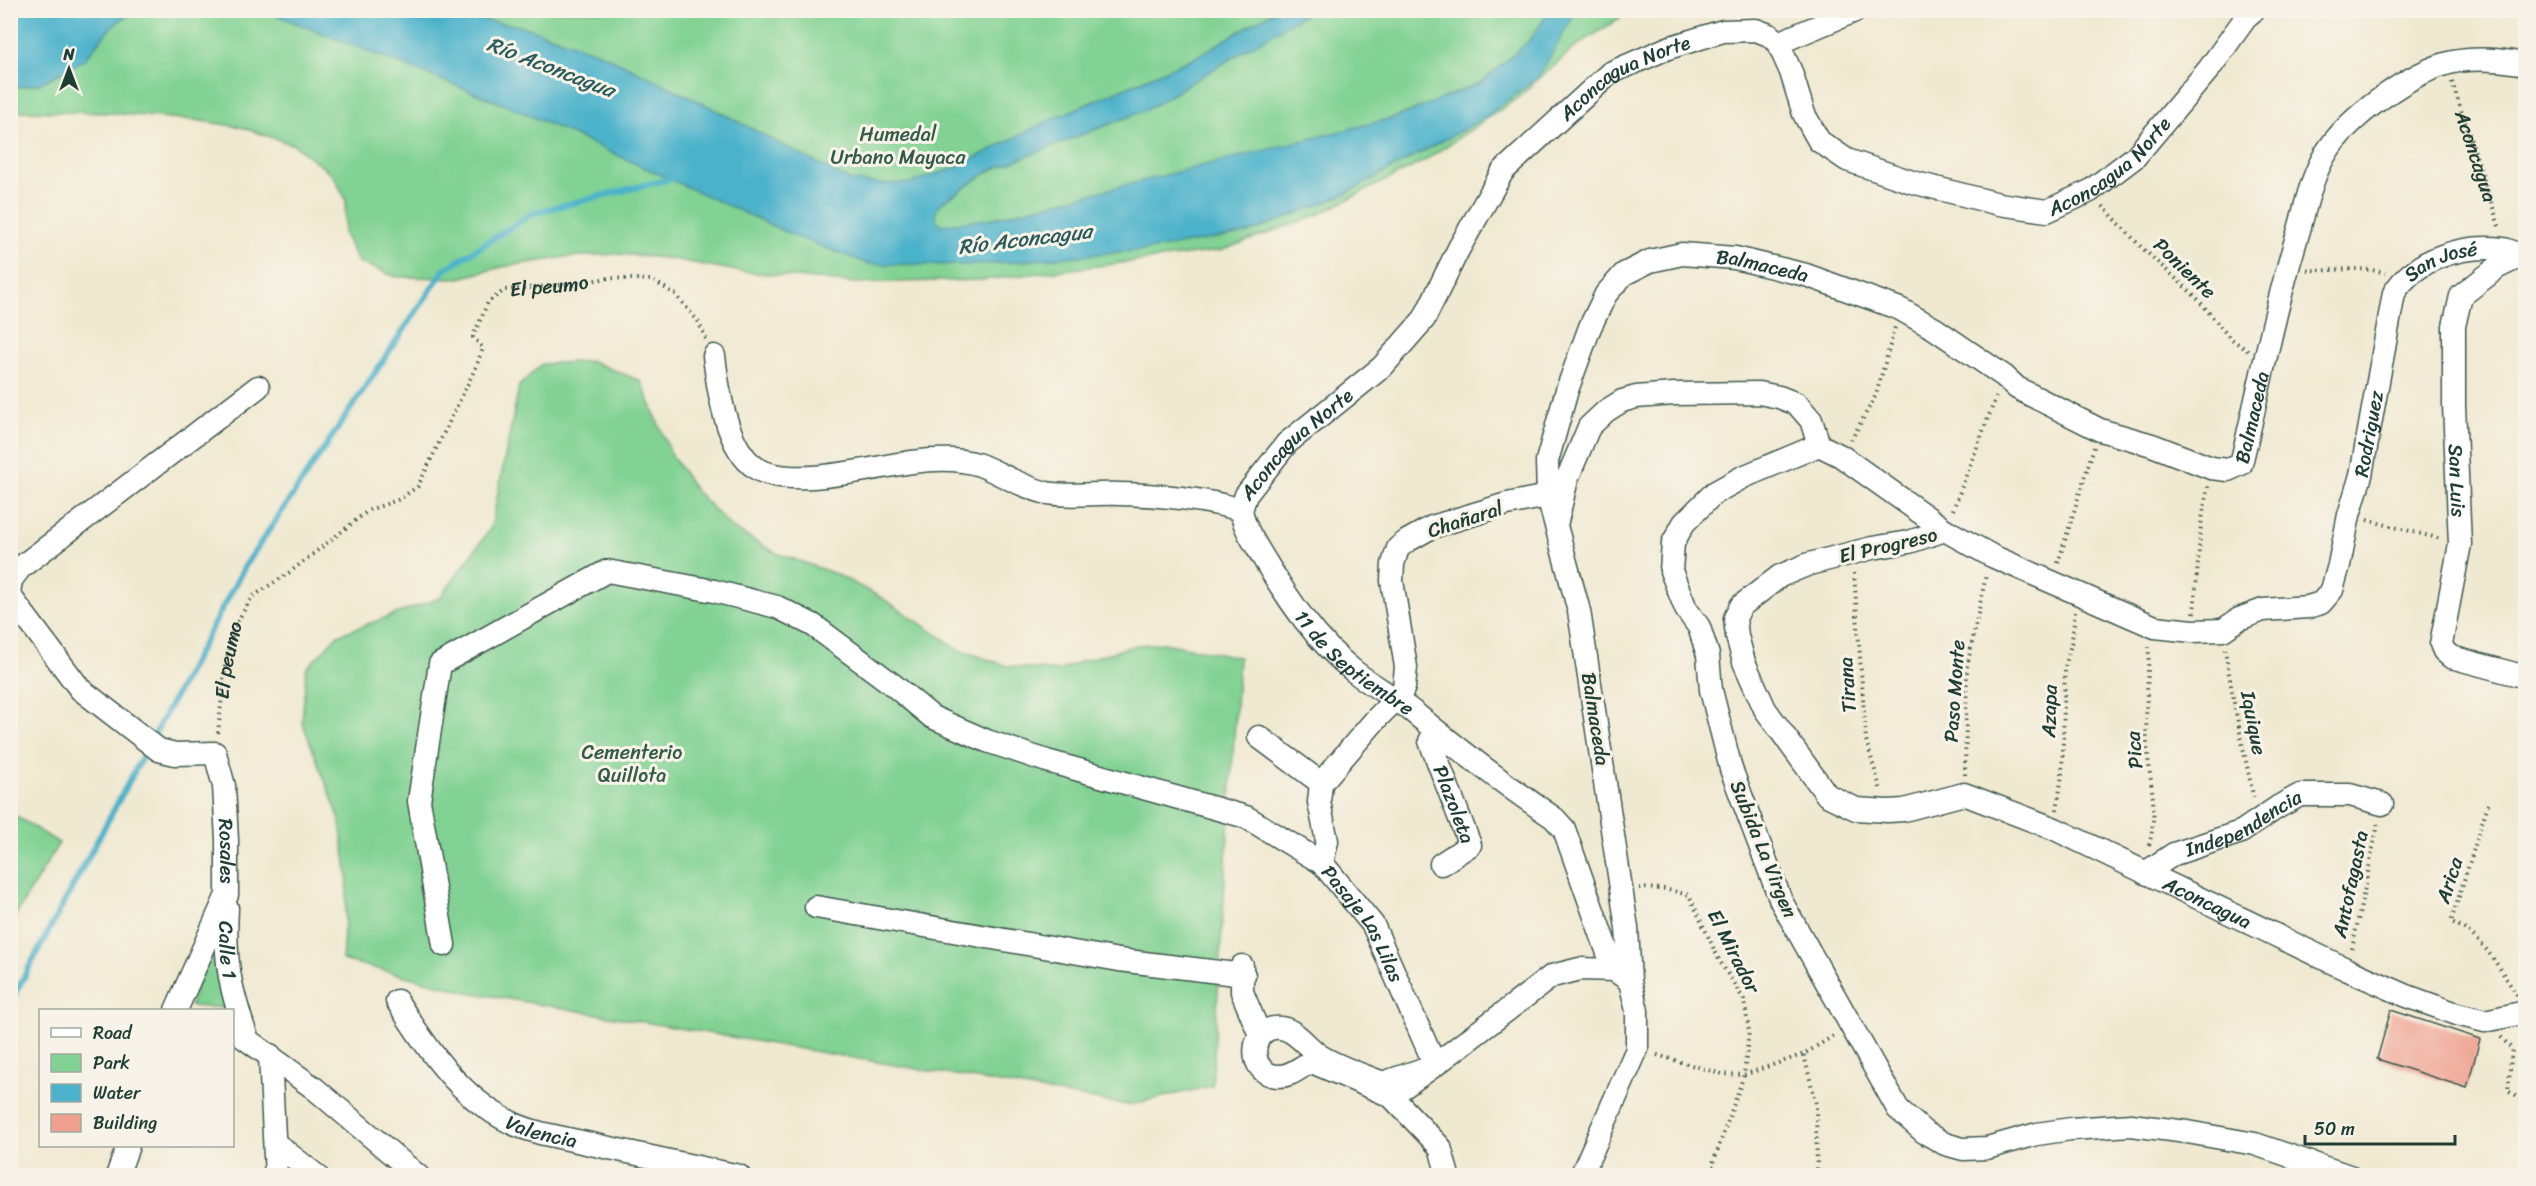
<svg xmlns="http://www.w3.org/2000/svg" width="2536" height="1186" font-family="Sriracha,sans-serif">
<rect width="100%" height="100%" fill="#f7f3e8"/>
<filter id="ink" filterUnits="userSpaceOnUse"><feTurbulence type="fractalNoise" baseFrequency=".0167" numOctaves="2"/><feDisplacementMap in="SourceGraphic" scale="12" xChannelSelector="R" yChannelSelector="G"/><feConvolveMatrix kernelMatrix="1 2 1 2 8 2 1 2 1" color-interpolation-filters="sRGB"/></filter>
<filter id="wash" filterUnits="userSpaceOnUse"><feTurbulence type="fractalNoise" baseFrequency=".008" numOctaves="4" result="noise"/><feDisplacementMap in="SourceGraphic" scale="24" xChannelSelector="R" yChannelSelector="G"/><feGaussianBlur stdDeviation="1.35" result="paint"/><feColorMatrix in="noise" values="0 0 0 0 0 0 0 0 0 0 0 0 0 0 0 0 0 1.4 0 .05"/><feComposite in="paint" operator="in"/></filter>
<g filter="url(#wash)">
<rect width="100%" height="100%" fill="#f0e9d1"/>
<path fill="#81d293" stroke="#508864" stroke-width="1.5" d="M 11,11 L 1635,11 L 1624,15 L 1578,45 L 1515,100 L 1424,161 L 1317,215 L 1220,251 L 983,280 L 855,283 L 738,271 L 666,258 L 618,254 L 566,257 L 502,267 L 460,278 L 396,277 L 358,262 L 344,234 L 346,200 L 333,175 L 294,145 L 241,127 L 194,120 L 110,113 L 23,111 L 11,113 Z
M 591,361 L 641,381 L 671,454 L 695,490 L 732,528 L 776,553 L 836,574 L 882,598 L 960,650 L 1007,666 L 1058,671 L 1082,661 L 1137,645 L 1164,643 L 1239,657 L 1212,1086 L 1128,1105 L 468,992 L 342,960 L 348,877 L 339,817 L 302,722 L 306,669 L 338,635 L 440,598 L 491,528 L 519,386 L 542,364 Z
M 11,813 L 59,843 L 11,923 Z
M 206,957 L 215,960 L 226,1008 L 190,1006 Z"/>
<path fill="#4cb2cb" stroke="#367880" stroke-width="1.5" d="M 11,10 L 134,10 L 134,11 L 111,27 L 84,60 L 39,84 L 11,88 Z
M 257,11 L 462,11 L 465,17 L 525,27 L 604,55 L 714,109 L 851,181 L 881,184 L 911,183 L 957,167 L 1048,121 L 1196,57 L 1274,11 L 1310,11 L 1146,110 L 991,170 L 941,203 L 936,210 L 936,220 L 942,225 L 994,218 L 1397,117 L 1482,82 L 1529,41 L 1550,11 L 1576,11 L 1539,76 L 1486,117 L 1343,195 L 1248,233 L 1154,249 L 977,265 L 869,264 L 797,237 L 518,110 L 273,14 Z"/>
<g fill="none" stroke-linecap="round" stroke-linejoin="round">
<path stroke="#4cb2cb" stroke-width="6" d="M 152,739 L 245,566 L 444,270 L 533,213 L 678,177
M 10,1003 L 147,748"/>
</g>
<g id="blocks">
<path fill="#efa08f" d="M 2391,1010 L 2480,1039 L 2467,1088 L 2377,1059 Z"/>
</g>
</g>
<g filter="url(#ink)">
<use href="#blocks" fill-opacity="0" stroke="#3e574c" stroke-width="1.5"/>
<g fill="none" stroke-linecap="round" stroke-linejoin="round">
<defs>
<g id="minor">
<path d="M 1778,43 L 1857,10"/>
<path id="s3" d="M 2521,256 L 2498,267 L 2461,296 L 2454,326 L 2454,405 L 2460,544 L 2441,644 L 2444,651 L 2451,657 L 2526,677"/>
<path id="s4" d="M 714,356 C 718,389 726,448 756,468 C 790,490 873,467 912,462 C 934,459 959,458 980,465 C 1002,474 1024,488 1047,493 C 1071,497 1096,493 1120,494 C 1161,495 1202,498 1241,510 C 1244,529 1255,543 1264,559 C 1289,601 1317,642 1355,672 C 1373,686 1394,697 1412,711 C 1458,749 1505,785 1554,818 L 1564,829 L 1614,970"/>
<path id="s5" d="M 1548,496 L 1507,504 L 1432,527 L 1407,541 L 1398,548 L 1393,564 L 1392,581 L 1406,667 L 1404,687 L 1401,694 L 1377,718 L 1321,783 L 1319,802 L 1327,841 L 1322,863 L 1373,925 L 1435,1065 L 1391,1096 L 1312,1062 C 1300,1066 1293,1076 1279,1076 C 1246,1076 1248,1024 1281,1028 C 1297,1030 1309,1050 1322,1057 C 1341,1068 1363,1075 1383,1083 L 1435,1065 L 1552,976 L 1580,969 L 1614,970 L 1630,981"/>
<path id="s6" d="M 1241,510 L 1246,495 L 1287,443 L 1382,367 L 1424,319 L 1459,248 L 1503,171 L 1610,73 L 1668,48 L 1723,31 L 1756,30 L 1769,35 L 1778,43 L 1791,72 L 1804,114 L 1819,141 L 1847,160 L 1912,182 L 1999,204 L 2047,211 L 2090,191 L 2135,157 L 2209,69 L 2247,16 L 2254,10"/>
<path d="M 1557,521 L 1567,479 L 1589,427 L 1606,411 L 1622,401 L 1636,397 L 1674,394 L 1759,393 L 1779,397 L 1797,404 L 1811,420 L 1819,445"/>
<path id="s7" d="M 1945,530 L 1909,542 L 1872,548 L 1809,564 L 1780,576 L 1741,606 L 1735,618 L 1737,636 L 1744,662 L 1765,709 L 1827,795 L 1856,809 L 1888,811 L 1904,810 L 1964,794 L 2055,829 L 2348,970 L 2407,996 L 2457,1014 L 2485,1021 L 2526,1012"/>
<path d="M 10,587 L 11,580 L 21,567 L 258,387"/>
<path id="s8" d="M 10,596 L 80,689 L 159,750 L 175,754 L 215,753 L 224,786 L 227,840 L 227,895 L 176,1010"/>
<path id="s9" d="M 1435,732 L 1430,741 L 1470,845 L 1441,864"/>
<path d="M 1259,737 L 1321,783"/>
<path id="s10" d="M 2145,873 L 2174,854 L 2241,832 L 2278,807 L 2300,795 L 2350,795 L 2382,804"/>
<path d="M 816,907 L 1119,960 L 1244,975"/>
<path id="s11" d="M 227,908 C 224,962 230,988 247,1038"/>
<path d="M 444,945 L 419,801 L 440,664 L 607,571 L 714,591 L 777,607 L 813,625 L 892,684 L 932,717 L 987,741 L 1047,761 L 1246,817 L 1322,863"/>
<path d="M 1242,966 L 1242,992 L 1260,1035"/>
<path id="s12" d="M 397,1001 C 426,1047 459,1097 510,1122 C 519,1127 530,1130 540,1133 L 739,1176"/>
<path d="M 232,1029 L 314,1088 L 418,1176"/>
<path d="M 270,1055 L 276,1176"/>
<path d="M 1391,1096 L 1440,1147 L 1448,1176"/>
<path d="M 276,1144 L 317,1176"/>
<path d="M 117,1176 L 128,1146"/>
<path id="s13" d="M 1581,1176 L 1637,1049 L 1637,1011 L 1630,981 L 1627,928 L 1579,611 L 1548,496 L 1547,461 L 1567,390 L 1590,327 L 1606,294 L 1624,274 L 1650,261 L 1682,254 L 1735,258 L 1806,275 L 1900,309 L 1935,329 L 2004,376 L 2017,388 L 2100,430 L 2152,445 L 2211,468 L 2228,470 L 2241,464 C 2260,386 2275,307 2299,230 C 2306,204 2312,176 2326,153 C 2348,117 2412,71 2453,62 C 2477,57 2502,60 2526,64"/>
<path id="s14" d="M 2349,1176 L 2255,1144 L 2187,1132 L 2131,1125 L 2071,1129 L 2037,1134 L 1987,1148 L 1963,1149 L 1945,1144 L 1924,1132 L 1898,1109 L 1781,901 L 1731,769 L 1711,690 L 1708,655 L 1699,627 L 1686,609 L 1671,571 L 1673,543 L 1684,523 L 1714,493 L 1743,477 L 1819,445 L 1841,456 L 1945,530 L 1992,556 L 2155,627 L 2193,631 L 2223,630 L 2239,619 L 2263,610 L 2308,607 L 2321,603 L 2332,590 L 2339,565 L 2349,515 L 2361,475 L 2394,293 C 2416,258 2463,244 2503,249 C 2511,250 2518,256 2526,257"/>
</g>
</defs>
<use href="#minor" stroke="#3e574c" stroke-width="25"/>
<g stroke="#3e574c" stroke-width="4" stroke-dasharray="1.5 4.5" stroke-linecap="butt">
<path id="s1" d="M 2452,82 L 2500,229"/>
<path d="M 2103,206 L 2142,248 L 2196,297 L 2229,337 L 2248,351"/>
<path d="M 2307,270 C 2333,272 2360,265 2385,273"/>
<path d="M 1851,440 L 1876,395 L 1895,327"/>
<path d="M 1953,510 L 1996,397"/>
<path d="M 2367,520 L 2441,539"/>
<path d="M 2058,563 L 2094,447"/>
<path d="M 1854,573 L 1866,740 L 1881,791"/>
<path d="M 2194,613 L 2201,525 L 2208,486"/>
<path d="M 2225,649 L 2233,698 L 2254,800"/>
<path id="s2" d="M 218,733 L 225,667 L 234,627 L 252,597 L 290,572 L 369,510 L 400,499 L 418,486 L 476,367 L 483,348 L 473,337 L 488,302 L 505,290 L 571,284 L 609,278 L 652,280 L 675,294 L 698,321 L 706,339"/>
<path d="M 1965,775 L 1967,667 L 1986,575"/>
<path d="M 2488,804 L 2451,922 C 2483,935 2498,967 2517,995"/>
<path d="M 2057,810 L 2062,774 L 2065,668 L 2072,640 L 2075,612"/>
<path d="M 2149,845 C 2159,808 2149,781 2147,744 C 2145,712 2148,679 2149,647"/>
<path d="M 1639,888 L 1664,889 L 1689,895 L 1719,960 L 1744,1000 L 1749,1031 L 1744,1075 L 1712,1166 L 1736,1176"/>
<path d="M 2352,949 L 2378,824"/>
<path d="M 2501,1037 L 2512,1049 L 2508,1091 L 2526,1104"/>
<path d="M 1657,1055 L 1722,1074 L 1744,1075 L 1804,1054 L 1835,1035"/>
<path d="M 1804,1055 L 1816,1104 L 1817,1176"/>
<path d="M 1948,1176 L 1953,1166"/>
</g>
<use href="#minor" stroke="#fff" stroke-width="22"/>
</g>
</g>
<g text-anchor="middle" stroke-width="6" stroke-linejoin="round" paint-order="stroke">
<g font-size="20" fill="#1f3d34" stroke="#f7f3e8">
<text dy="7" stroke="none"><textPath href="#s6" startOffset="591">Aconcagua Norte</textPath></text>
<text dy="7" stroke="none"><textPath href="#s1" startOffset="78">Aconcagua</textPath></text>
<text dy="7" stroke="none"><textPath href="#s6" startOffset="1185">Aconcagua Norte</textPath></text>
<text dy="7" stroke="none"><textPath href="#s14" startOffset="2206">San José</textPath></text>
<text dy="7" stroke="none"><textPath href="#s13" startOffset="1083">Balmaceda</textPath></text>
<text transform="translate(2185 268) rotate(44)" y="7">Poniente</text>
<text dy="7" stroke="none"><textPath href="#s2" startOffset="614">El peumo</textPath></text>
<text dy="7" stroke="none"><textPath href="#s13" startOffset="1659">Balmaceda</textPath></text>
<text dy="7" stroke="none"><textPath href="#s14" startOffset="2004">Rodriguez</textPath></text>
<text dy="7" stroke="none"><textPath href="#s6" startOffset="88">Aconcagua Norte</textPath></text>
<text dy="7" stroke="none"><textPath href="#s3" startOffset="258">San Luis</textPath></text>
<text transform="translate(1465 519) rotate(-18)" y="7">Chañaral</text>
<text transform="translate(1888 545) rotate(-13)" y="7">El Progreso</text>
<text dy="7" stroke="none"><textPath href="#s2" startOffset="74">El peumo</textPath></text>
<text dy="7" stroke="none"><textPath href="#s4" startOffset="812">11 de Septiembre</textPath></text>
<text transform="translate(1847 685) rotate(-94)" y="7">Tirana</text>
<text transform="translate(1954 691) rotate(-86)" y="7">Paso Monte</text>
<text transform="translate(2049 711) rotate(-88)" y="7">Azapa</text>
<text transform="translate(1596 719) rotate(81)" y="7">Balmaceda</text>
<text transform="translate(2254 723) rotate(79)" y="7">Iquique</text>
<text transform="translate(2134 750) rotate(-95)" y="7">Pica</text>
<text dy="7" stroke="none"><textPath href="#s9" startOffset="78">Plazoleta</textPath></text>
<text dy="7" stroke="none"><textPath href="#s10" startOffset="111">Independencia</textPath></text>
<text transform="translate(1764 849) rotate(68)" y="7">Subida La Virgen</text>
<text dy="7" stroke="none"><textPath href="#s8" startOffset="372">Rosales</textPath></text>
<text transform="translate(2449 880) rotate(-72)" y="7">Arica</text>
<text transform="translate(2350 884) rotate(-78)" y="7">Antofagasta</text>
<text dy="7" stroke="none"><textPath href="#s7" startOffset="846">Aconcagua</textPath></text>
<text dy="7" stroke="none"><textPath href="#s5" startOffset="584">Pasaje Las Lilas</textPath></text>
<text dy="7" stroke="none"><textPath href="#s11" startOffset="42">Calle 1</textPath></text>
<text transform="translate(1734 951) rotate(63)" y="7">El Mirador</text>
<text dy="7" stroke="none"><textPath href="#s12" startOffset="201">Valencia</textPath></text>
</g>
<g font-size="20" fill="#335b47" stroke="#f7f3e8">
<text x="898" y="141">Humedal<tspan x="898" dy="23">Urbano Mayaca</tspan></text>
<text x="632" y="759">Cementerio<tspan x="632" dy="23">Quillota</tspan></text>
</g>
<g font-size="21" font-style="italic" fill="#2a5a5a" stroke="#f7f3e8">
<text transform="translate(551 67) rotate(21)" y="7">Río Aconcagua</text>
<text transform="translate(1025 239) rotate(-7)" y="7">Río Aconcagua</text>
</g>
</g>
<rect width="2536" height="1186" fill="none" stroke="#f7f3e8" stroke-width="36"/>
<rect x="39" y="1009" width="195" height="138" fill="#f7f3e8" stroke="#a1aaa0" stroke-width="1.5"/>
<rect x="51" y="1028" width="30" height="9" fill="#ffffff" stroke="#a1aaa0" stroke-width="1.5"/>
<text x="93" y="1039" font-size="18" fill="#1f3d34">Road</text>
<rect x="51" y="1054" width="30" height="18" fill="#81d293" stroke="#a1aaa0" stroke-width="1.5"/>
<text x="93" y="1069" font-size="18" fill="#1f3d34">Park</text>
<rect x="51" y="1084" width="30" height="18" fill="#4cb2cb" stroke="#a1aaa0" stroke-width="1.5"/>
<text x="93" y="1099" font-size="18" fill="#1f3d34">Water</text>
<rect x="51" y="1114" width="30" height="18" fill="#efa08f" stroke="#a1aaa0" stroke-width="1.5"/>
<text x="93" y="1129" font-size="18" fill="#1f3d34">Building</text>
<g transform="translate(69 69)" stroke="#f7f3e8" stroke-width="4.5" paint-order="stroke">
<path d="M0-4.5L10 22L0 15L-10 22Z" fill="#1f3d34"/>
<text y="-9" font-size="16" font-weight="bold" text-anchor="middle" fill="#1f3d34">N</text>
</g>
<path d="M2305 1135v9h150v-9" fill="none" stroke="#1f3d34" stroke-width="3"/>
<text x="2314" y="1135" font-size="18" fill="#1f3d34" stroke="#f7f3e8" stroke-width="4.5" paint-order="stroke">50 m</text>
</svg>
